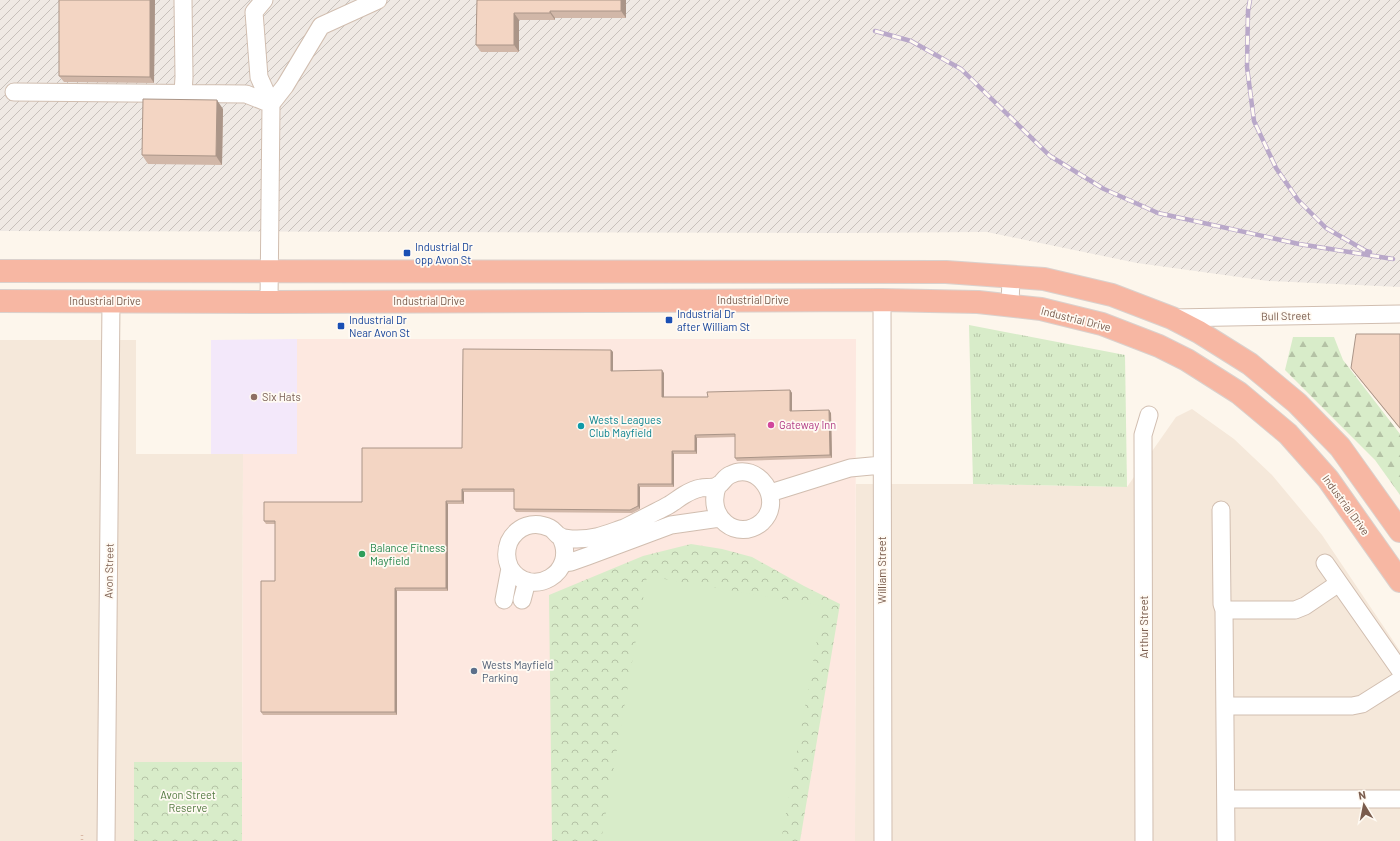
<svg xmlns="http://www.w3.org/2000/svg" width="1400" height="841" font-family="Barlow,sans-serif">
<defs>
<pattern id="industrial-furrows" width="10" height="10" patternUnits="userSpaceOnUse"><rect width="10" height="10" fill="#efe9e4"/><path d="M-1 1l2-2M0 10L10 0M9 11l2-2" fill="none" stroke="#c7c0bb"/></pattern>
<pattern id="grass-tufts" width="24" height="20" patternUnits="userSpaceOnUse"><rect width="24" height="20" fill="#d8ecc9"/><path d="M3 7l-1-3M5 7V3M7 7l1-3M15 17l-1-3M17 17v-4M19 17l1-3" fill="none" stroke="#b4c2a5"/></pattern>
<pattern id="forest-firs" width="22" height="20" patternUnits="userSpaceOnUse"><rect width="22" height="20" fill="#d8ecc9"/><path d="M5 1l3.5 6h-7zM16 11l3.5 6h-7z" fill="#b4c2a5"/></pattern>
<pattern id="park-crowns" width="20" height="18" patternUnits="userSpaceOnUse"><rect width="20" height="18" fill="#d8ecc9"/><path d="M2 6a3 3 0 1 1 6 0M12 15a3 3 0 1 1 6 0" fill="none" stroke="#b4c2a5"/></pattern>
</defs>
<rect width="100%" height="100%" fill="#fdf6ec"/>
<path fill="#f5e8da" d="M 0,340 L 136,340 L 136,454 L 243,454 L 242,762 L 134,762 L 134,841 L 0,841 Z
M 1192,409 L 1234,439 L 1272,475 L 1322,535 L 1400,651 L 1400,841 L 855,841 L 856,484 L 973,484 L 1127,487 L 1176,417 Z"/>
<path fill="#fde8e0" d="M 297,339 L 856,339 L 855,841 L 242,841 L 243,454 L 297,453 Z"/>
<path fill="url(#industrial-furrows)" d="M 0,0 L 1400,0 L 1400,287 L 1268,281 L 1137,263 L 987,232 L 837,233 L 0,231 Z"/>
<path fill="#f3e8fa" d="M 297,339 L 297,454 L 211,454 L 211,340 Z"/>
<path fill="url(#grass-tufts)" d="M 969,325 L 1125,355 L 1127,487 L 973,484 Z"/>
<path fill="url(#forest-firs)" d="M 1293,337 L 1334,337 L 1343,360 L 1400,434 L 1400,495 L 1375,460 L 1285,370 Z"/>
<path fill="url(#park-crowns)" d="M 691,544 L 722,549 L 752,557 L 804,586 L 840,604 L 800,841 L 552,841 L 549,595 L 643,556 Z
M 134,762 L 242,762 L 242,841 L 134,841 Z"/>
<path fill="#d8ecc9" d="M 647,576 L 823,606 L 781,841 L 601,841 Z"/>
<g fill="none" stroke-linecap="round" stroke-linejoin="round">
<defs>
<path id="minor" d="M 264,0 L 254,12 L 259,77 L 271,104 L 269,302
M 14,92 L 246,94 L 271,104 L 285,86 L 321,26 L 378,0
M 183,93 L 184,77 L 183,0
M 882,300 L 883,841
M 1010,306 L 1011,277
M 1172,318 L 1400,314
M 770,493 L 850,468 L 882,465
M 1221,510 L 1222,604 L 1224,610 L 1226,841
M 560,536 C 580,573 530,600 510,568 C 506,560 506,550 509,542 C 517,526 534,520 550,528 C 554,530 556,534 559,536 C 563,538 572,539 577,539 C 595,539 604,535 621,529 C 628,527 635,522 642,519 C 651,514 660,510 669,505 C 674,502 679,498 684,495 C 689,492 695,489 701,488 C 706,487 715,488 719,485 C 723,482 725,477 730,475 C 758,460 785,500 762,522 C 738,543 704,517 718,485
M 563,563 L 571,562 L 588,556 L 671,525 L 720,518
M 1325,563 L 1400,670
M 504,600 L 510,568
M 522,600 L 527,581
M 1224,610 L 1295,610 L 1305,606 L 1339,583
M 1225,706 L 1352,706 L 1362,704 L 1400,680
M 1226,799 L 1400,799
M 106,841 L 111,301
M 1144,841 L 1143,435 L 1149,415"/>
<path id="highway" d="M 0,271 L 946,272 L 1044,279 L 1112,295 L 1172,318 L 1199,332 L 1250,364 L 1297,403 L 1340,447 L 1400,531
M 0,301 L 269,302 L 882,300 L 978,302 L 1041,309 L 1102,324 L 1159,346 L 1187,360 L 1239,393 L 1288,434 L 1328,479 L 1400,581"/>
</defs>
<use href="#minor" stroke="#d1beb0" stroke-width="19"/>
<use href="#highway" stroke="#dad1cd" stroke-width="24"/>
<path stroke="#d9b8a5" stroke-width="2.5" stroke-dasharray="1 3" stroke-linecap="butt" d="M 82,835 L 82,840"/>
<use href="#minor" stroke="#fff" stroke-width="17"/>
<use href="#highway" stroke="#f7b7a3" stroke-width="22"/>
<defs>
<path id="rail" d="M 1250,0 L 1248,11 L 1247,67 L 1254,121 L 1276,168 L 1298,200 L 1326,228 L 1366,251 L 1370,252
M 875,31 L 911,41 L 961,69 L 1050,156 L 1104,189 L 1158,213 L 1299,244 L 1393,259"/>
</defs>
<use href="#rail" stroke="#b9a8c9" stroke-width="4.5"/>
<use href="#rail" stroke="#fffaf3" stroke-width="3" stroke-dasharray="9" stroke-linecap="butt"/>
</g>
<path fill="#d1b7a8" d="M 59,0 L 155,0 L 154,83 L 64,82 L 59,76 Z
M 477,0 L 626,0 L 626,18 L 555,18 L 555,20 L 519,20 L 519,52 L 481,52 L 476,45 Z
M 223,109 L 222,165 L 148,164 L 142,155 Z
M 1400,334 L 1400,429 L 1357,376 L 1351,368 Z
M 611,350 L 613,352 L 613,371 L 664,373 L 664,397 L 708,397 L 790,390 L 792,393 L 792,411 L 831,413 L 832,458 L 737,461 L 735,458 L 735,437 L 697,438 L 697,454 L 674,454 L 674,487 L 640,487 L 640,509 L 632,513 L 516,512 L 514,509 L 514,492 L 464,492 L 464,504 L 448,504 L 448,591 L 397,591 L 397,715 L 263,715 L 261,712 L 275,581 L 275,524 L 266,524 L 264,521 L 362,502 L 462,448 Z"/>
<path fill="#aa9588" d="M 150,0 L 155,0 L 154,83 L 150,77 Z
M 621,0 L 626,0 L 626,18 L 621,11 Z
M 550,11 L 555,18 L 555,20 L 550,13 Z
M 514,13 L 519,20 L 519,52 L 514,45 Z
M 217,100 L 223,109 L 222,165 L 216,156 Z
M 611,350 L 613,352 L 613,373 L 611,371 Z
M 662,370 L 664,373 L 664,400 L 662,397 Z
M 790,390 L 792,393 L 792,414 L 790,411 Z
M 829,410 L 831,413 L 832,458 L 830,455 Z
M 695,435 L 697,438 L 697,454 L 695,451 Z
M 672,451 L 674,454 L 674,487 L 672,484 Z
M 638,484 L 640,487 L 640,509 L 638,506 Z
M 462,489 L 464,492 L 464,504 L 462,501 Z
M 446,501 L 448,504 L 448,591 L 446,588 Z
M 395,588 L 397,591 L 397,715 L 395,712 Z"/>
<path fill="#f3d5c3" stroke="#aa9588" d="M 59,0 L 150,0 L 150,77 L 59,76 Z
M 477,0 L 621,0 L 621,11 L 550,11 L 550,13 L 514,13 L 514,45 L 476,45 Z
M 143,99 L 217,100 L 216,156 L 142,155 Z
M 1356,334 L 1400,334 L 1400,428 L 1351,368 Z
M 463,349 L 611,350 L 611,371 L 662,370 L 662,397 L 708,397 L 707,392 L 790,390 L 790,411 L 829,410 L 830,455 L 735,458 L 735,434 L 695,435 L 695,451 L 672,451 L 672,484 L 638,484 L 638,506 L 630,510 L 514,509 L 514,489 L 462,489 L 462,501 L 446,501 L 446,588 L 395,588 L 395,712 L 261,712 L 261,581 L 275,581 L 275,521 L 264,521 L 264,502 L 362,502 L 362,448 L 462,448 Z"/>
<g fill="#1a4fb4" stroke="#fffaf3" stroke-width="1.5">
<rect x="403" y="249" width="8" height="8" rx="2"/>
<rect x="665" y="316" width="8" height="8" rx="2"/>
<rect x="337" y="322" width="8" height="8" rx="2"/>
</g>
<circle fill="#8d6e63" stroke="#fffaf3" stroke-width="1.5" cx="254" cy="397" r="4"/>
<circle fill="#d1479c" stroke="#fffaf3" stroke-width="1.5" cx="771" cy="425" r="4"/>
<circle fill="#0f9aa8" stroke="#fffaf3" stroke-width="1.5" cx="581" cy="426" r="4"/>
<circle fill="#2e9e5b" stroke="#fffaf3" stroke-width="1.5" cx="362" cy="554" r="4"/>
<circle fill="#5c6f8a" stroke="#fffaf3" stroke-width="1.5" cx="474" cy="671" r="4"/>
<g text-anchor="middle" stroke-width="3.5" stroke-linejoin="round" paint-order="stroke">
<g font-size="11" fill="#164399" stroke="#fffaf3" text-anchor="start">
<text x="415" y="251">Industrial Dr<tspan x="415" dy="13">opp Avon St</tspan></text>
<text x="677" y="318">Industrial Dr<tspan x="677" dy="13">after William St</tspan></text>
<text x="349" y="324">Industrial Dr<tspan x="349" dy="13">Near Avon St</tspan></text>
</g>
<g font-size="11" fill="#7a5c4d" stroke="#fffaf3">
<text x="753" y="304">Industrial Drive</text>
<text x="105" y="305">Industrial Drive</text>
<text x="429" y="305">Industrial Drive</text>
<text transform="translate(1286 316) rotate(-1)" y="4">Bull Street</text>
<text transform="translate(1076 319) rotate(14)" y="4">Industrial Drive</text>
<text transform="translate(1346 505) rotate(54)" y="4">Industrial Drive</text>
<text transform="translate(882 570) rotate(-90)" y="4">William Street</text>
<text transform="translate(109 571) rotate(-89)" y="4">Avon Street</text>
<text transform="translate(1144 627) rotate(-90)" y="4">Arthur Street</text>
</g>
<g font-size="11" fill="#785e54" stroke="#fffaf3" text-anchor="start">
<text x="262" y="401">Six Hats</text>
</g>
<g font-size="11" fill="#0d838f" stroke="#fffaf3" text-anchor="start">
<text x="589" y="424">Wests Leagues<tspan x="589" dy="13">Club Mayfield</tspan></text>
</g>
<g font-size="11" fill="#b23c85" stroke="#fffaf3" text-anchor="start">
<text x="779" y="429">Gateway Inn</text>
</g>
<g font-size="11" fill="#27864d" stroke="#fffaf3" text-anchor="start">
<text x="370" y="552">Balance Fitness<tspan x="370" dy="13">Mayfield</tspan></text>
</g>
<g font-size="11" fill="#4e5e75" stroke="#fffaf3" text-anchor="start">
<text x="482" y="669">Wests Mayfield<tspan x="482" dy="13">Parking</tspan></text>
</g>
<g font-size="11" fill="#537a41" stroke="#fffaf3">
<text x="188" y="799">Avon Street<tspan x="188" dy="13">Reserve</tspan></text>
</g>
</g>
<g transform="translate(1364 805) rotate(350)" stroke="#fffaf3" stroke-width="3" paint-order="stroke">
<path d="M0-3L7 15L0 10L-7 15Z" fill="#7a5c4d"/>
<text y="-6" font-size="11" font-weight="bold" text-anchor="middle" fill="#7a5c4d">N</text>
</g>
</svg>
